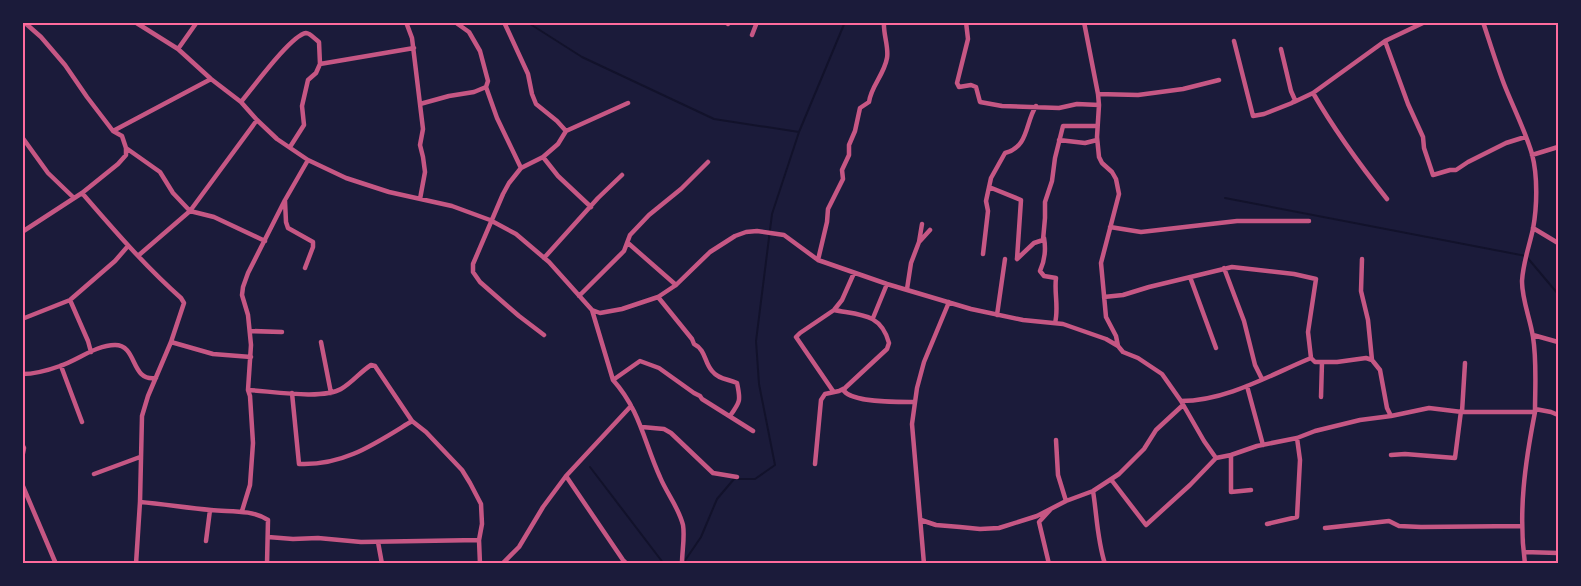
<svg xmlns="http://www.w3.org/2000/svg" width="1581" height="586" font-family="Montserrat,sans-serif">
<rect width="100%" height="100%" fill="#1b1b3a"/>
<g fill="none" stroke-linecap="round" stroke-linejoin="round">
<path stroke="#12122b" stroke-width="2" d="M 527,22 L 582,57 L 714,119 L 799,132
M 1225,198 L 1526,256 L 1558,294
M 590,467 L 664,564
M 684,562 L 701,537 L 717,499 L 734,479 L 755,479 L 775,465 L 759,384 L 756,341 L 772,214 L 799,132 L 845,22"/>
<path stroke="#c65784" stroke-width="4.5" d="M 135,22 L 178,49 L 211,79 L 241,102 L 257,120 L 277,139 L 308,160 L 346,178 L 389,192 L 452,206 L 490,220 L 516,234 L 549,262 L 592,310 L 600,313 L 622,309 L 658,297 L 676,285 L 710,252 L 735,236 L 746,232 L 757,231 L 784,235 L 818,260 L 887,284 L 971,309 L 1023,320 L 1063,324 L 1106,339 L 1118,346 L 1123,352 L 1138,358 L 1162,374 L 1181,401 L 1204,441 L 1216,458 L 1231,455 L 1257,446 L 1297,438 L 1315,431 L 1360,420 L 1391,416 L 1429,408 L 1462,412 L 1535,412 C 1535,387 1537,362 1533,337 C 1530,318 1522,300 1522,281 C 1523,263 1529,247 1533,229 C 1537,207 1538,177 1532,154 C 1525,130 1513,107 1504,84 C 1496,63 1490,43 1483,22
M 406,22 L 412,38 L 423,129 L 420,145 L 423,157 L 425,172 L 420,199
M 455,22 L 469,32 L 480,51 L 488,81 L 486,87 L 497,118 L 521,168
M 504,22 L 528,74 L 532,94 L 536,104 L 557,121 L 566,131
M 725,22 L 728,24
M 966,22 L 968,39 L 957,83 L 959,87 L 971,85 L 976,87 L 980,102 L 1002,106 L 1059,108 L 1077,104 L 1099,105
M 1084,22 L 1098,94 L 1099,105 L 1097,137 L 1099,157 L 1102,163 L 1112,172 L 1116,179 L 1119,194 L 1101,263 L 1106,317 L 1116,336 L 1118,346
M 752,35 L 757,22
M 1234,41 L 1253,116 L 1264,114 L 1292,103 L 1295,100 L 1291,91 L 1281,49
M 1385,41 L 1408,104 L 1423,137 L 1424,148 L 1433,175 L 1450,170 L 1456,170 L 1468,162 L 1506,143 L 1525,137
M 178,49 L 197,22
M 320,64 L 414,48
M 1313,93 C 1335,131 1360,165 1387,199
M 1098,94 L 1138,95 L 1183,89 L 1219,80
M 241,102 C 252,89 291,35 306,33 C 310,33 315,39 319,42 L 320,64 L 316,73 L 308,80 L 302,106 L 304,125 L 290,147
M 1294,102 L 1313,93 L 1385,41 L 1425,22
M 420,104 L 449,96 L 474,92 L 486,87
M 113,131 L 211,79
M 22,137 L 48,173 L 74,198
M 1059,140 L 1085,143 L 1097,140
M 126,148 L 160,172 L 173,193 L 190,211 L 214,217 L 265,241
M 1532,155 L 1558,147
M 543,157 L 558,176 L 591,207
M 989,187 L 1021,200 L 1017,259
M 82,193 C 113,229 145,266 181,298 L 184,303 L 171,342 L 148,396 L 142,416 L 140,502 L 136,564
M 285,201 L 286,222 L 288,228 L 313,242 L 313,247 L 305,268
M 1110,227 L 1141,232 L 1237,221 L 1309,221
M 1533,228 L 1558,243
M 22,232 L 82,193 L 118,164 L 126,155 L 126,148 L 122,136 L 113,131 L 87,97 L 65,65 L 41,37 L 24,22
M 1044,238 C 1046,249 1045,260 1040,271 L 1044,276 L 1056,278 C 1054,293 1059,308 1055,323
M 920,241 L 930,230
M 628,243 L 676,285
M 983,254 L 988,211 L 986,201 L 991,178 L 1005,153 C 1029,147 1025,123 1036,106
M 139,255 L 190,211 L 257,120
M 544,258 L 598,198 L 622,175
M 1017,259 L 1034,243 L 1043,240 L 1045,218 L 1045,202 L 1052,181 L 1055,158 L 1063,126 L 1097,126
M 1362,259 L 1361,291 L 1368,320 L 1372,360 L 1380,370 L 1387,408 L 1391,416
M 818,260 L 827,222 L 828,209 L 843,179 L 842,170 L 849,155 L 849,145 L 855,131 L 860,108 L 869,102 C 871,86 884,75 887,58 C 889,47 883,34 884,22
M 1224,268 L 1244,321 L 1255,365 L 1262,379
M 1190,277 L 1216,348
M 907,289 L 911,263 L 919,242 L 922,224
M 579,296 L 624,251 L 630,235 L 649,215 L 681,189 L 708,162
M 658,297 L 692,339 L 694,344 C 706,350 704,362 712,371 C 718,379 728,379 737,383 C 741,401 740,402 730,416
M 1104,297 L 1123,295 L 1149,287 L 1232,267 L 1294,274 L 1316,279 L 1308,332 L 1311,358
M 70,300 L 88,341 L 91,352
M 592,310 L 613,380 C 640,410 644,442 660,477 C 667,494 678,506 683,525 C 685,537 682,551 682,564
M 997,315 L 1005,259
M 873,318 L 887,284
M 22,319 L 70,300 L 115,261 L 128,246
M 250,331 L 282,332
M 544,335 L 519,316 L 480,282 L 473,272 L 473,264 L 503,194 L 509,183 L 521,168 L 543,157 L 558,144 L 566,131 L 628,103
M 1533,335 L 1558,342
M 171,342 L 213,354 L 251,357
M 321,342 L 331,393
M 61,366 L 82,422
M 22,374 C 34,374 49,370 60,366 C 78,360 96,345 115,345 C 138,345 130,382 156,378
M 613,380 L 640,361 L 659,368 L 694,393 L 700,396 L 702,399 L 753,431
M 1247,386 L 1263,445
M 845,388 L 844,391 C 854,403 899,402 915,402
M 248,390 C 270,391 322,400 341,389 C 352,383 360,372 371,365 L 375,366 L 412,421 L 426,432 L 462,470 L 470,483 L 481,504 L 482,524 L 479,540 L 480,564
M 833,391 L 796,337 L 800,333 L 834,310 L 842,300 L 854,273
M 292,393 L 299,464 C 344,466 376,443 412,421
M 1321,397 L 1322,362
M 1181,401 C 1226,401 1270,375 1311,358 L 1315,362 L 1337,362 L 1366,358 L 1372,360
M 1535,409 L 1551,412 L 1558,415
M 1462,412 L 1465,363
M 642,427 L 664,429 L 671,433 L 713,473 L 737,477
M 1056,440 L 1058,475 L 1066,501
M 22,444 L 24,448 L 22,458
M 1231,455 L 1231,492 L 1251,490
M 1391,455 L 1405,454 L 1455,458 L 1461,411
M 815,464 L 821,400 L 825,394 L 839,391 L 845,388 L 887,349 L 889,343 C 881,313 860,315 834,310
M 94,474 L 140,457
M 566,476 L 623,560 L 627,564
M 1113,482 L 1146,525 L 1190,485 L 1216,458
M 22,484 L 56,564
M 1093,491 C 1097,516 1097,539 1105,564
M 140,502 C 164,504 187,508 211,510 C 230,512 251,509 268,520 L 267,564
M 242,511 L 250,485 L 253,443 L 250,396 L 248,390 L 251,345 L 248,315 L 242,295 L 243,287 L 248,273 L 285,200 L 308,160
M 921,520 L 936,525 L 960,527 L 980,529 L 999,528 L 1037,516 L 1066,501 L 1093,491 L 1119,474 L 1144,449 L 1156,430 L 1183,405
M 1267,524 L 1297,517 L 1300,460 L 1297,438
M 1325,528 L 1389,521 L 1399,526 L 1421,527 L 1521,526
M 268,537 L 293,539 L 318,538 L 361,542 L 479,540
M 206,541 L 210,510
M 378,542 L 382,564
M 1524,552 L 1558,553
M 502,564 L 519,547 L 543,507 L 566,476 L 631,406
M 924,564 L 912,424 L 917,388 L 924,362 L 949,302
M 1049,564 L 1039,522 L 1050,510
M 1525,564 C 1518,512 1525,463 1535,412"/>
</g>
<rect width="1581" height="586" fill="none" stroke="#1b1b3a" stroke-width="48"/>
<rect x="24" y="24" width="1533" height="538" fill="none" stroke="#ff6b9d" stroke-width="2"/>
</svg>
